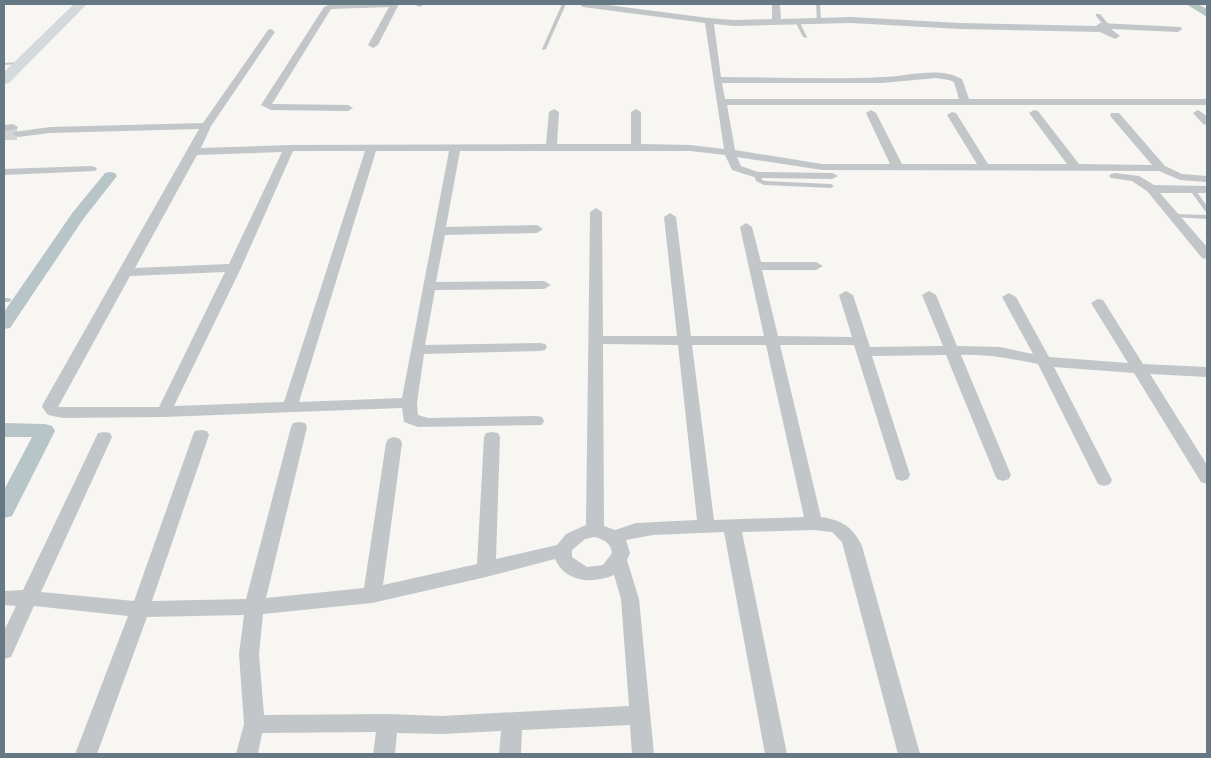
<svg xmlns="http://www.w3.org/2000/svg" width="1211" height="758" font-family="'Work Sans',sans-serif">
<rect width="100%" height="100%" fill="#f7f6f3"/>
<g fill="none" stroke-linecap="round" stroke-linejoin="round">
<path fill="#b8c5c8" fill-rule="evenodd" d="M 1186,4 L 1198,4 L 1207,9 L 1207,17 Z
M 110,172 L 115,173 L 117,176 L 84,218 L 10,328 L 4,329 L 4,312 L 73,212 L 105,173 Z
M 4,423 L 45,424 L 52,426 L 55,431 L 12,516 L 4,518 L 4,490 L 32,437 L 4,437 Z"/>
<path stroke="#d3d6d7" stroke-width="12" stroke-dasharray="12 6" stroke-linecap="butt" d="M 5,134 L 18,134"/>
<path fill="#c2c6c9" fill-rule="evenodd" d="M 562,4 L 566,4 L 546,49 L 542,50 L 542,49 Z
M 816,4 L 820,4 L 821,21 L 819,22 L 817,21 Z
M 1096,14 L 1100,14 L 1110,26 L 1110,28 L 1106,28 L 1096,16 Z
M 795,20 L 799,21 L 807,37 L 807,38 L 803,37 L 795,21 Z
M 19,62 L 21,63 L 21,64 L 4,65 L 4,63 Z
M 757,173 L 760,175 L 762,180 L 765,181 L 831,184 L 834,186 L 831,188 L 764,185 L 756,181 L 754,175 Z
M 1192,187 L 1194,188 L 1207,206 L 1207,212 L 1205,211 L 1189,189 Z
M 1175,214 L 1207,215 L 1207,219 L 1173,217 L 1172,216 Z
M 4,298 L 9,298 L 12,300 L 9,302 L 4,302 Z"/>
<path fill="#c2c6c9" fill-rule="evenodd" d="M 331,4 L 399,4 L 378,45 L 373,48 L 368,45 L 389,7 L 331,9 L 272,104 L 348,105 L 353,108 L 348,111 L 271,110 L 261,105 L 324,7 Z
M 413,4 L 424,4 L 420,7 Z
M 579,4 L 600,4 L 709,18 L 734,20 L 772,19 L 772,4 L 780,4 L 781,19 L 851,17 L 960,23 L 1096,26 L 1100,23 L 1181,27 L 1182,29 L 1178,32 L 1111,29 L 1120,36 L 1115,39 L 1100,32 L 960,29 L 851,23 L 734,26 L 714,24 L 721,77 C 775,77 830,80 883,77 C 909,76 939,66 962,79 L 969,99 L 1207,99 L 1207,105 L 727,105 L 735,150 L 822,164 L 890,164 L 866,113 L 871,110 L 876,113 L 902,164 L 977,164 L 947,115 L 952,112 L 956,113 L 988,164 L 1067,164 L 1029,113 L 1034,110 L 1038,111 L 1079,164 L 1152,165 L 1111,117 L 1110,115 L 1111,113 L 1119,113 L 1165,166 L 1182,174 L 1207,176 L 1207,182 L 1180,180 L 1159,171 L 822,170 L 737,157 L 741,166 L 758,172 L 832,173 L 838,176 L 832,179 L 757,178 L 732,170 L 725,155 L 690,151 L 460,151 L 446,227 L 537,225 L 543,229 L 537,233 L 445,235 L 436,282 L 544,281 L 551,285 L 544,289 L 435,290 L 425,345 L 540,343 L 545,344 L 547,347 L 545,350 L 540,351 L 424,354 L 417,403 L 418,415 L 428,418 L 536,416 L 542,417 L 544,421 L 542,425 L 418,427 L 404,422 L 402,408 L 164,417 L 63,418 L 48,415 L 42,407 L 43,404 L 199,129 L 50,133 L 18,137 L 13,134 L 14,132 L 50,127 L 203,123 L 268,30 L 271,29 L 275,32 L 211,126 L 201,148 L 289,145 L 546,144 L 549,112 L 554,109 L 559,112 L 557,144 L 631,144 L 631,112 L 636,109 L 641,112 L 641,144 L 690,145 L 724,149 L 705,23 L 583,7 ZM 936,78 L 949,80 L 954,82 L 959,99 L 725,99 L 722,83 L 883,83 ZM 293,151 L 365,151 L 284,402 L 174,406 L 241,268 ZM 376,151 L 449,151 L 402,398 L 299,402 ZM 282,152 L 229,264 L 135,268 L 197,155 ZM 225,272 L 159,407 L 58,407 L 130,276 Z
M 1198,110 L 1207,116 L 1207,125 L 1203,124 L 1193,113 Z
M 13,124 L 18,127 L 17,129 L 4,131 L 4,125 Z
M 91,166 L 95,167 L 97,169 L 95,171 L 4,175 L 4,169 Z
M 1115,173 L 1139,176 L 1154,185 L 1207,186 L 1207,192 L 1205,193 L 1160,193 L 1207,247 L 1207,259 L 1202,258 L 1147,191 L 1132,181 L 1111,178 L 1109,176 L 1111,174 Z
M 596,208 L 602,212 L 603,336 L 677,336 L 664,217 L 670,213 L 676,217 L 691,336 L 764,336 L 740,227 L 746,223 L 752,227 L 761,262 L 816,262 L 823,266 L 816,270 L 762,270 L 778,336 L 852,337 L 839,295 L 846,291 L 853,295 L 870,347 L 943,346 L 922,295 L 929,291 L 936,295 L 957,346 L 1000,347 L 1033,354 L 1002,297 L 1009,293 L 1016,297 L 1049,357 L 1128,363 L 1091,303 L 1098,299 L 1103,300 L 1143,364 L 1207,367 L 1207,377 L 1150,374 L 1207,465 L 1207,484 L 1201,482 L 1134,373 L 1054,367 L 1112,480 L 1110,484 L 1104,486 L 1098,484 L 1038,364 C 1012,359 988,354 961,355 L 1011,475 L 1009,479 L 1003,481 L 997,479 L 995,475 L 946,355 L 872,356 L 910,475 L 908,479 L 902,481 L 896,479 L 854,345 L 780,345 L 821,517 C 842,520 853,527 862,546 L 920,754 L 898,754 L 842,542 L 832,532 L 814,530 L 742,532 L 787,754 L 765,754 L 724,532 L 653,535 L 626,540 L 630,553 L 627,560 L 639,599 L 654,754 L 632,754 L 630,725 L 522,730 L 521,754 L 499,754 L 501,731 L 442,734 L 397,733 L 395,754 L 373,754 L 376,732 L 262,733 L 258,754 L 236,754 L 244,724 L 239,654 L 244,615 L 147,617 L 97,754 L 75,754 L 128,616 L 34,606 L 11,657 L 4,659 L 4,631 L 16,606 L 4,605 L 4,591 L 23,590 L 98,433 L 104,432 L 110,433 L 112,437 L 41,592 L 134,601 L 193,435 L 195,431 L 201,430 L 207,431 L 209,435 L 152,601 L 246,599 L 291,427 L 293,423 L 299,422 L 305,423 L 307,427 L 266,598 L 364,588 L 386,443 L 388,439 L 394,437 L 400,439 L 402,443 L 383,585 L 477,564 L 484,437 L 486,433 L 492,432 L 498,433 L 500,437 L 496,559 L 557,545 L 566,534 L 586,525 L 590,212 ZM 603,344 L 678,345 L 697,520 L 636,523 L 615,530 L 604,526 ZM 692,345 L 766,345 L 804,517 L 714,520 ZM 595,537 C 604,540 610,542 612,553 L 603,565 L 587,567 L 572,557 L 572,550 L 585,539 ZM 555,559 C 566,583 593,584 614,575 L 621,599 L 629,706 L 442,716 L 388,714 L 264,715 L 259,654 L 263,614 L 372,603 L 486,577 Z"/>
<path fill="#d4d9dc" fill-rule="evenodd" d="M 74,4 L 87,4 L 9,83 L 4,84 L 4,72 Z"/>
</g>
<rect width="1211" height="758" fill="none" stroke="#667884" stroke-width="10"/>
</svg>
